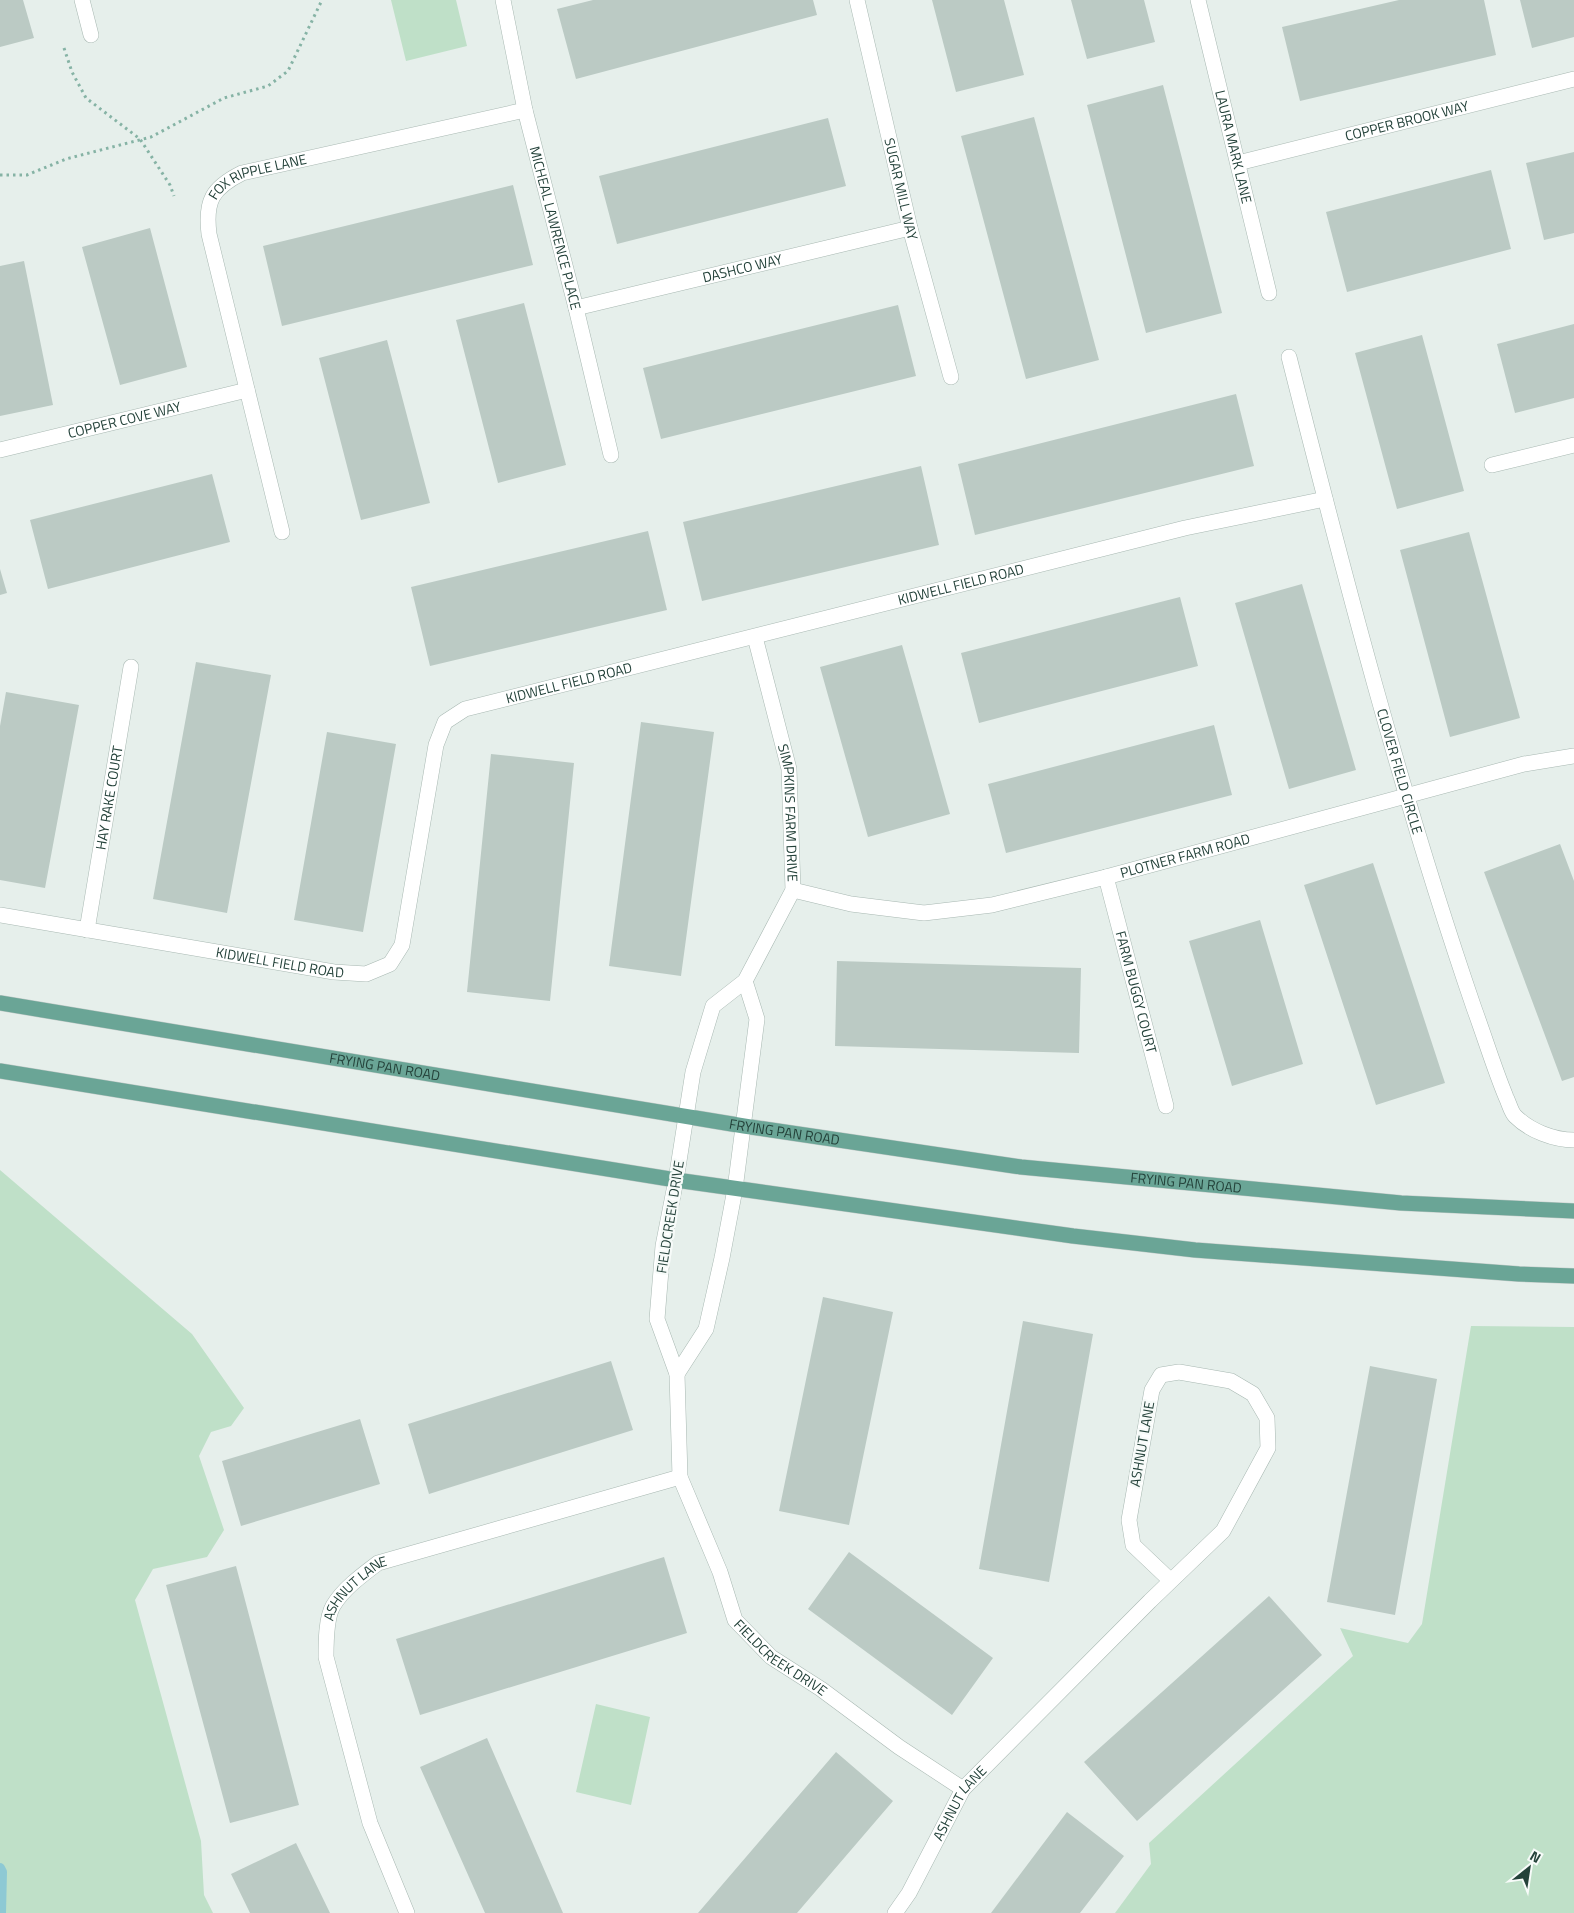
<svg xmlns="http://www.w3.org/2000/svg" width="1574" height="1913" font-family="'Titillium Web',sans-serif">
<rect width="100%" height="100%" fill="#e6efeb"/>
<path fill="#bfe0c8" d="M 391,0 L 456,0 L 467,46 L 406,61 Z
M 0,1170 L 192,1334 L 244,1408 L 231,1426 L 211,1432 L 199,1456 L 224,1530 L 207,1557 L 153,1569 L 135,1600 L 201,1841 L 204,1895 L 213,1913 L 0,1913 Z
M 1471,1326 L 1574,1327 L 1574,1913 L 1115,1913 L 1151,1864 L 1149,1843 L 1353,1656 L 1340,1628 L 1408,1643 L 1422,1624 Z
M 596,1704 L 650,1717 L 631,1805 L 576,1792 Z"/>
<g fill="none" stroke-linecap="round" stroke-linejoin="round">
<path stroke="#8ec9d4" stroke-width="10" d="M 0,1868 L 2,1872 L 1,1913"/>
</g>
<path fill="#bbcac4" d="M 0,0 L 23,0 L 34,38 L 0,47 Z
M 593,0 L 813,0 L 817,15 L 576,79 L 557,9 Z
M 932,0 L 1004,0 L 1024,75 L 956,92 Z
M 1071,0 L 1144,0 L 1155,42 L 1087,59 Z
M 1399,0 L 1484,0 L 1496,55 L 1300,101 L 1282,27 Z
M 1520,0 L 1574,0 L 1574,37 L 1532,48 Z
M 1163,85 L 1222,313 L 1146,333 L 1087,105 Z
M 1034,117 L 1099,360 L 1026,379 L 961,136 Z
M 828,118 L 846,186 L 617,244 L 599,176 Z
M 1574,152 L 1574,233 L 1544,240 L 1526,163 Z
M 1491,170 L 1511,249 L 1347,292 L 1326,212 Z
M 513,185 L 533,265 L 282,326 L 263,246 Z
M 150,228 L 187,367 L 120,385 L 82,247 Z
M 24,261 L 53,405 L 0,416 L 0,266 Z
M 524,303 L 566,465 L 498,483 L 456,320 Z
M 898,305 L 916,376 L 661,439 L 643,368 Z
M 1574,324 L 1574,398 L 1515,413 L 1497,344 Z
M 1422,335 L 1464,491 L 1397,509 L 1355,353 Z
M 387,340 L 430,503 L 361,520 L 319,358 Z
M 1236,394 L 1254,466 L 975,535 L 958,464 Z
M 921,466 L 939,545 L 702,601 L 683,522 Z
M 212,474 L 230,542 L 48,589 L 30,520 Z
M 648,531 L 667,610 L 430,666 L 411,587 Z
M 1469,532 L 1520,718 L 1450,737 L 1400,550 Z
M 0,569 L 7,593 L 0,595 Z
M 1302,584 L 1356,770 L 1289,789 L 1235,603 Z
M 1180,597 L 1198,666 L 979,723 L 961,653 Z
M 902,645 L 950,814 L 868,837 L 820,667 Z
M 196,662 L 271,675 L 227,913 L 153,899 Z
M 6,692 L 79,705 L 45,888 L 0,880 L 0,726 Z
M 641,722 L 714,732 L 681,976 L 609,966 Z
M 1214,725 L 1232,795 L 1006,853 L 988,784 Z
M 327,732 L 396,744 L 363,932 L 294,920 Z
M 491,754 L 574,763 L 550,1001 L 467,992 Z
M 1560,844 L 1574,881 L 1574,1077 L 1562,1081 L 1484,872 Z
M 1373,863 L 1445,1083 L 1376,1105 L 1304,885 Z
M 1260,920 L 1303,1064 L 1232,1086 L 1189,941 Z
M 837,961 L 1081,968 L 1079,1053 L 835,1046 Z
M 823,1297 L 893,1312 L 849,1525 L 779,1511 Z
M 1023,1321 L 1093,1334 L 1049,1582 L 979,1569 Z
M 611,1361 L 633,1430 L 429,1494 L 408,1424 Z
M 1370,1366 L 1437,1379 L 1395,1615 L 1327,1602 Z
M 360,1419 L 380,1484 L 241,1526 L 222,1461 Z
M 849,1552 L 993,1658 L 952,1715 L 808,1609 Z
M 664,1557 L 687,1633 L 420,1715 L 396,1639 Z
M 236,1566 L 299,1805 L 230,1823 L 166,1585 Z
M 1269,1596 L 1322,1655 L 1137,1821 L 1084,1762 Z
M 487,1738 L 563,1913 L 485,1913 L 420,1767 Z
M 836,1752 L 893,1801 L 797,1913 L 698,1913 Z
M 1067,1812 L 1124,1856 L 1080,1913 L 991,1913 Z
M 296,1843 L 330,1913 L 250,1913 L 231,1874 Z"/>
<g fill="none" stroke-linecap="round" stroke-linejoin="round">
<defs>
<path id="service" d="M 82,0 L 91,35"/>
<g id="minor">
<path id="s1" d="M 503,0 L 525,110 L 576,308 L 611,455"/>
<path id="s2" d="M 857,0 L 910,228 L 951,377"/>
<path id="s3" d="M 1198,0 L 1269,293"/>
<path id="s4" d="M 1238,163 L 1574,79"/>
<path id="s5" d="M 576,308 L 910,228"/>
<path id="s6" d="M 1289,357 C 1344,575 1401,795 1474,1008 C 1485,1038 1494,1068 1506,1097 C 1509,1103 1511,1112 1515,1116 C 1530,1131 1554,1140 1574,1140"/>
<path id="s7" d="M 0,450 L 247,390"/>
<path d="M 1492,465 L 1574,445"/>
<path id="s8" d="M 282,532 L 209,234 C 205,201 212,188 242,173 L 525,110"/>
<path id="s9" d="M 755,637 L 789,769 L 793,890 L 745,981 L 713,1006 L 693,1072 L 676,1180 L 663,1246 L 657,1319 L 677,1374 L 680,1477 L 720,1572 L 735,1620 L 771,1657 L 821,1689 L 899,1747 L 963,1789"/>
<path id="s10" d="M 1106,877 L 1166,1106"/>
<path id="s11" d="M 793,890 L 851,904 L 924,913 L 992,905 L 1106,877 L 1524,764 L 1574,756"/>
<path id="s12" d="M 0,915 L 334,972 L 366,974 L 390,964 L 402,945 L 436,745 L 445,722 L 465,709 L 1185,528 L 1325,499"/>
<path id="s13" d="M 87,930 L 131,667"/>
<path d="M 677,1374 L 706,1329 L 722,1258 L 735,1189 L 757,1019 L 745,981"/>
<path id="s14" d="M 407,1913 L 370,1823 L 326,1657 C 326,1643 326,1618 333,1606 C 343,1589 362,1575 378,1563 L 680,1477"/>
<path id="s15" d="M 895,1913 L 909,1893 L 963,1789 L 1150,1601 L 1223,1531 L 1268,1448 L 1267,1418 L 1253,1394 L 1231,1381 L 1179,1372 L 1161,1375 L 1152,1390 L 1129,1520 L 1133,1545 L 1171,1581"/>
</g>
<g id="primary">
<path id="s16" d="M 0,1003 L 744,1126 L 1021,1167 L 1401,1203 L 1574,1211"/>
<path d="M 0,1071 L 676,1180 L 1073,1236 L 1195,1250 L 1519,1274 L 1574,1276"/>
</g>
</defs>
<use href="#service" stroke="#a8b8b2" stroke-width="16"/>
<use href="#minor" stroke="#a8b8b2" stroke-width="16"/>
<use href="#primary" stroke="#c2cac8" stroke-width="16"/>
<path stroke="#86b3a5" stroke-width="3" stroke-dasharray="2.5 4" stroke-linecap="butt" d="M 64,48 L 72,72 L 86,98 L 140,139 L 170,185 L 174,196
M 0,175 L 27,175 L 66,159 L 151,137 L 224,98 L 268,86 L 288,71 L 322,0"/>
<use href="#service" stroke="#fff" stroke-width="15"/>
<use href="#minor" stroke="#fff" stroke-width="15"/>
<use href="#primary" stroke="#6aa596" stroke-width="15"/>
</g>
<g text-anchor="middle" stroke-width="4.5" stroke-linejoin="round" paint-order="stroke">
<g font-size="14" fill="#24423a" stroke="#f7fbf9">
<text dy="5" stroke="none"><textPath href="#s4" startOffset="174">COPPER BROOK WAY</textPath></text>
<text dy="5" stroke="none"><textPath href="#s3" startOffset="151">LAURA MARK LANE</textPath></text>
<text dy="5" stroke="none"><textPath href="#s8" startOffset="396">FOX RIPPLE LANE</textPath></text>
<text dy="5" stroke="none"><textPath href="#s2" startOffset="194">SUGAR MILL WAY</textPath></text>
<text dy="5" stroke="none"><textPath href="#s1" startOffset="234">MICHEAL LAWRENCE PLACE</textPath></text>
<text dy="5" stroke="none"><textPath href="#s5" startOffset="171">DASHCO WAY</textPath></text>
<text dy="5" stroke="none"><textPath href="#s7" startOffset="128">COPPER COVE WAY</textPath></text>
<text dy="5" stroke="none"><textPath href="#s12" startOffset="1182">KIDWELL FIELD ROAD</textPath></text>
<text dy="5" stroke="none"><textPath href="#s12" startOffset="778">KIDWELL FIELD ROAD</textPath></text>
<text dy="5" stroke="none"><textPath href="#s6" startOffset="429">CLOVER FIELD CIRCLE</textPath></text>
<text dy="5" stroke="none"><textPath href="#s13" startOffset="134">HAY RAKE COURT</textPath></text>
<text dy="5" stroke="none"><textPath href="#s9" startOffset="180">SIMPKINS FARM DRIVE</textPath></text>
<text dy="5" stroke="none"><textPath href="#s11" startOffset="401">PLOTNER FARM ROAD</textPath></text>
<text dy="5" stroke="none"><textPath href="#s12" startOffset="284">KIDWELL FIELD ROAD</textPath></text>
<text dy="5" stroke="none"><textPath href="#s10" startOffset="119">FARM BUGGY COURT</textPath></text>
<text dy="5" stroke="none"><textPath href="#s16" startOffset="390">FRYING PAN ROAD</textPath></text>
<text dy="5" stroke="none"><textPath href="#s16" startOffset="795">FRYING PAN ROAD</textPath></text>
<text dy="5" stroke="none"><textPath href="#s16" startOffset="1200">FRYING PAN ROAD</textPath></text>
<text transform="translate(670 1217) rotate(-81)" y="5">FIELDCREEK DRIVE</text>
<text transform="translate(1142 1444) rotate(-80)" y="5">ASHNUT LANE</text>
<text dy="5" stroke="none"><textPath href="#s14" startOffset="349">ASHNUT LANE</textPath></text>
<text dy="5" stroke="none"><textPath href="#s9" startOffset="1094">FIELDCREEK DRIVE</textPath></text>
<text dy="5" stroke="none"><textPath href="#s15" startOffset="128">ASHNUT LANE</textPath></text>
</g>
</g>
<g transform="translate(1529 1868) rotate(30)" stroke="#f7fbf9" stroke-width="4" paint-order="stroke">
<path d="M0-4L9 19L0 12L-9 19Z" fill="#24423a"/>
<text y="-8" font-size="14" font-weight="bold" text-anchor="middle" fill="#24423a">N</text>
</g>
</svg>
